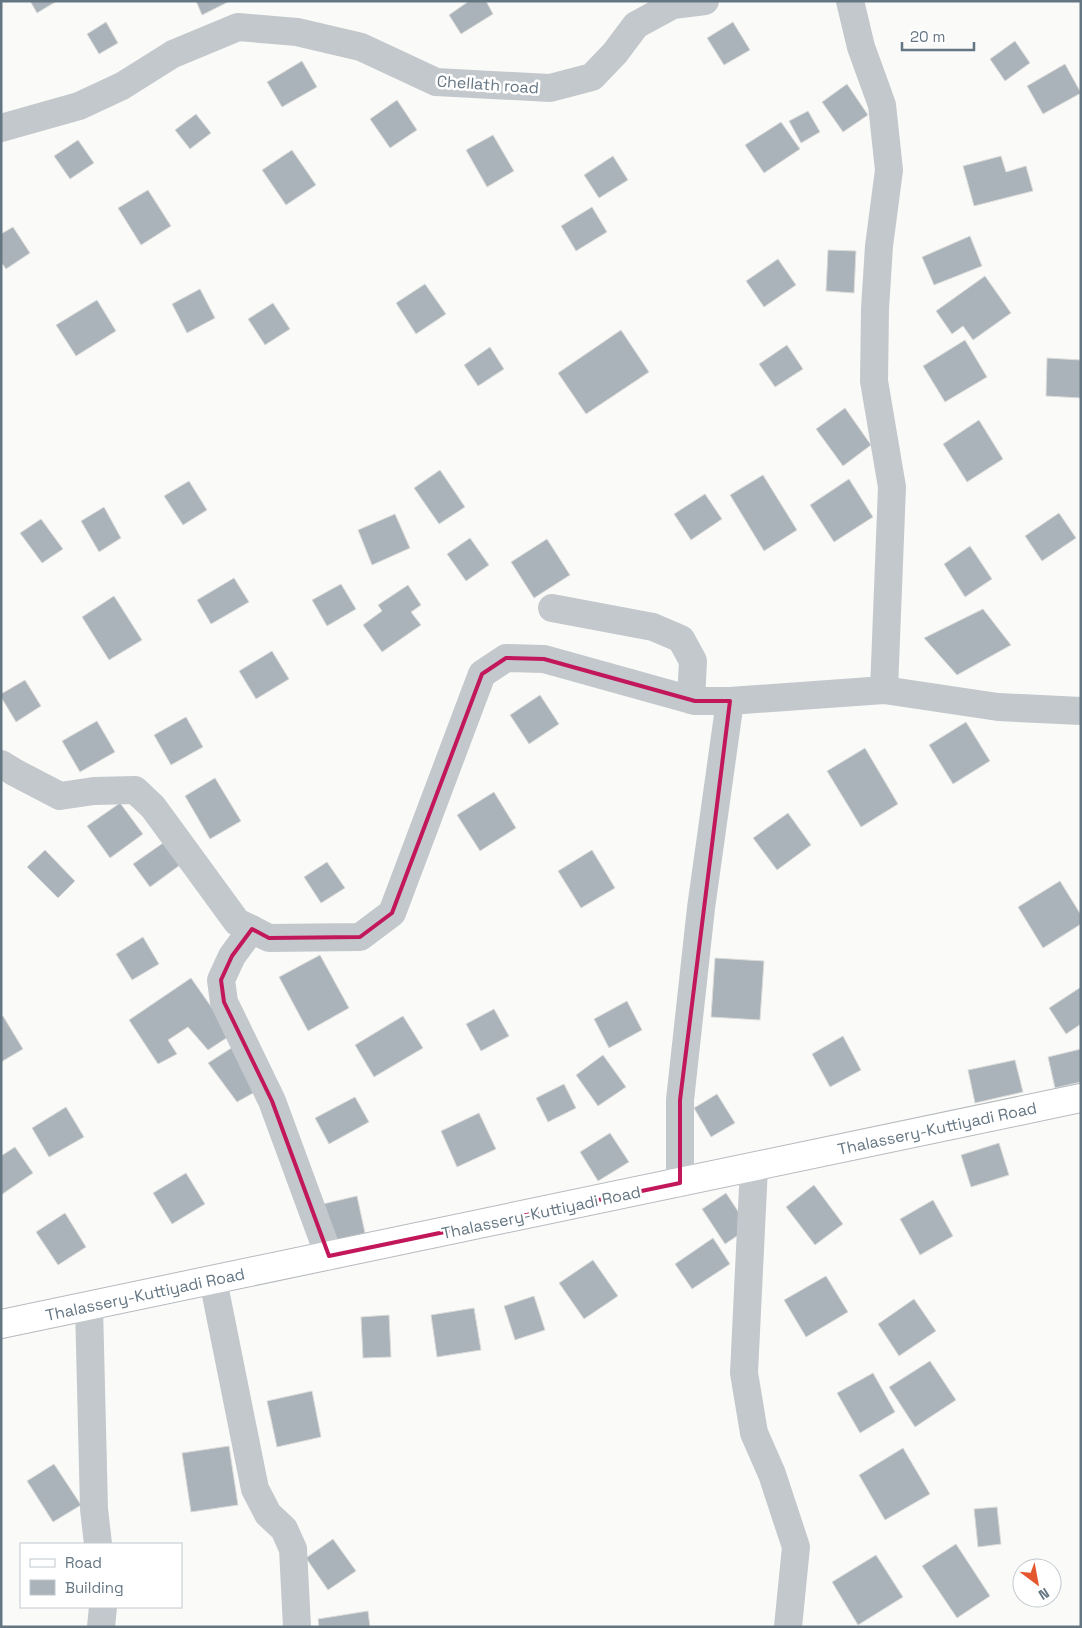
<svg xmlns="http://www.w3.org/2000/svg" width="1082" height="1628" font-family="'Space Grotesk',sans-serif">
<rect width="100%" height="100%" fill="#fafaf8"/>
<path fill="#aab3b9" stroke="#dcdcda" d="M 30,1 L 57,1 L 37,13 Z
M 196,1 L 230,1 L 202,15 Z
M 469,1 L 486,1 L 493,14 L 461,34 L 449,15 Z
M 106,22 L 118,43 L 99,54 L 87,34 Z
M 733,22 L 750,50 L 724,65 L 707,38 Z
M 1015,41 L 1030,63 L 1005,81 L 990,59 Z
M 302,61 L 317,87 L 282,107 L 267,82 Z
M 1065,64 L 1081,93 L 1043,114 L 1027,86 Z
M 847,84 L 868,115 L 843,132 L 822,102 Z
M 397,100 L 417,130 L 390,148 L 370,119 Z
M 808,111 L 820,132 L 801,143 L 789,121 Z
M 196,114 L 211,133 L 190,149 L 175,130 Z
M 781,122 L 800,149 L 764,173 L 745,145 Z
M 493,135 L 514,171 L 487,187 L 466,150 Z
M 78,140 L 94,163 L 70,179 L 54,156 Z
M 292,150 L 316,185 L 286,205 L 262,170 Z
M 613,156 L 628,180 L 599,198 L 584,175 Z
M 1001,156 L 1006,172 L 1026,166 L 1033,191 L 974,206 L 963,166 Z
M 148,190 L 171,226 L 141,245 L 118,208 Z
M 592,207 L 607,232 L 576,251 L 561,226 Z
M 13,227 L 30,253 L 6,269 L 1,262 L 1,234 Z
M 970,236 L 982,266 L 934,285 L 922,257 Z
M 828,250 L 856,251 L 854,293 L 826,291 Z
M 778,259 L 796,285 L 764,307 L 746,281 Z
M 985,276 L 1011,313 L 973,340 L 963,326 L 952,334 L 936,311 Z
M 425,284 L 446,314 L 416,334 L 396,303 Z
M 200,289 L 215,318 L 187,333 L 172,304 Z
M 97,300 L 116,331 L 76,356 L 56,325 Z
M 273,303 L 290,329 L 265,345 L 248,319 Z
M 621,330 L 649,372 L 586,414 L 558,373 Z
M 965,340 L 987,377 L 945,402 L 923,366 Z
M 787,345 L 803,369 L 775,387 L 759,364 Z
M 490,347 L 504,369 L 478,386 L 464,365 Z
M 1047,358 L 1081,360 L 1081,398 L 1046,396 Z
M 845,408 L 871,445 L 843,466 L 816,429 Z
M 979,420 L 1003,459 L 967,482 L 943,444 Z
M 440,470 L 465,507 L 439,524 L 414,488 Z
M 763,475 L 797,530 L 764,551 L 730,495 Z
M 849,479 L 873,517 L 834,542 L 810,505 Z
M 189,481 L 207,510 L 183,525 L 164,496 Z
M 705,494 L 722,519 L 691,540 L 674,514 Z
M 104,507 L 121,538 L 99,552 L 81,521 Z
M 1059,513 L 1076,538 L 1042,561 L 1025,536 Z
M 395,514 L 410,548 L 372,565 L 358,530 Z
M 41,519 L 63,549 L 42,563 L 20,533 Z
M 470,538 L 489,565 L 466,581 L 447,554 Z
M 547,539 L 570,575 L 534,598 L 511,562 Z
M 970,546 L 992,579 L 965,597 L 944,564 Z
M 234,578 L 249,602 L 211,624 L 197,600 Z
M 341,584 L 356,609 L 327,626 L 312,600 Z
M 408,585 L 421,605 L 411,612 L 421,625 L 382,652 L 363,625 L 382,611 L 378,605 Z
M 114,596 L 142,640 L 109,660 L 82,617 Z
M 983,609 L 1011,645 L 957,675 L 924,638 Z
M 272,651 L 289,679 L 256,699 L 239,671 Z
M 25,680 L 41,706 L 16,722 L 1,697 L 1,694 Z
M 540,695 L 559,724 L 529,744 L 510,715 Z
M 186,717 L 203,747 L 171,765 L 154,735 Z
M 97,721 L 115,752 L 80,772 L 62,741 Z
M 966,722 L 990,761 L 953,784 L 929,745 Z
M 865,748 L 898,804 L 861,827 L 827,771 Z
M 215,778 L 241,821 L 210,839 L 185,796 Z
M 494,792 L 516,828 L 480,851 L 457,815 Z
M 120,803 L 143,834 L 110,858 L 87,826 Z
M 788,813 L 811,845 L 777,870 L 753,838 Z
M 163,843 L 180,865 L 150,887 L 133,864 Z
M 45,850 L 75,881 L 58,898 L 27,867 Z
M 592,850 L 615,888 L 581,908 L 558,871 Z
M 327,862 L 345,888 L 321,903 L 304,877 Z
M 1060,881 L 1081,915 L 1081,924 L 1043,948 L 1018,907 Z
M 143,937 L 159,964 L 132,980 L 116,954 Z
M 320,955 L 349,1008 L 308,1031 L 279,977 Z
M 715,958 L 764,961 L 760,1020 L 711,1017 Z
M 191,978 L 231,1035 L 208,1050 L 188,1027 L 168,1040 L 177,1054 L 158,1064 L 129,1020 Z
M 1081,987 L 1081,1024 L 1066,1034 L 1049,1008 Z
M 627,1001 L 642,1030 L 609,1048 L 594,1019 Z
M 494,1009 L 509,1036 L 481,1051 L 466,1024 Z
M 3,1016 L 23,1049 L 1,1062 L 1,1017 Z
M 403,1016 L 423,1048 L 374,1077 L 355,1045 Z
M 843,1036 L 861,1070 L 830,1087 L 812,1054 Z
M 236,1045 L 264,1087 L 237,1102 L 208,1063 Z
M 1081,1049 L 1081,1082 L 1055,1088 L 1048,1057 Z
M 603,1055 L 626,1087 L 598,1106 L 576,1075 Z
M 1015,1060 L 1023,1092 L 975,1103 L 968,1070 Z
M 564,1084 L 576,1108 L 548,1122 L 536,1098 Z
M 717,1094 L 735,1123 L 711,1137 L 694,1108 Z
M 355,1097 L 369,1122 L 329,1144 L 315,1118 Z
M 66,1107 L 84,1137 L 49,1157 L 32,1128 Z
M 479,1113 L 496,1149 L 457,1167 L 441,1131 Z
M 610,1133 L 629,1162 L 598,1181 L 580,1152 Z
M 999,1143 L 1009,1175 L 971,1187 L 961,1155 Z
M 15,1147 L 33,1173 L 1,1195 L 1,1156 Z
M 186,1173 L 205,1204 L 172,1224 L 153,1193 Z
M 814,1185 L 843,1224 L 815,1245 L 786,1207 Z
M 726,1193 L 749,1228 L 725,1244 L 702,1209 Z
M 357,1196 L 365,1233 L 331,1241 L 323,1204 Z
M 933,1200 L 953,1236 L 920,1255 L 900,1219 Z
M 65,1213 L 86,1247 L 58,1265 L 36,1232 Z
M 713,1238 L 730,1264 L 692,1289 L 675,1264 Z
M 593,1260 L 618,1296 L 584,1319 L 559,1283 Z
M 826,1276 L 848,1312 L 806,1337 L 784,1300 Z
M 534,1296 L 545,1330 L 515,1340 L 504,1306 Z
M 914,1299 L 936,1331 L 899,1356 L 878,1324 Z
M 474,1308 L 481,1350 L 437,1357 L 431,1315 Z
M 389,1315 L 391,1357 L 363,1358 L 361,1317 Z
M 930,1361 L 956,1400 L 915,1427 L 889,1387 Z
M 873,1373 L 895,1412 L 860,1433 L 837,1393 Z
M 312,1391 L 321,1437 L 277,1447 L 267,1401 Z
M 229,1446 L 238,1505 L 191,1512 L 182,1453 Z
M 903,1448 L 930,1494 L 885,1520 L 859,1475 Z
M 54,1464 L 81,1505 L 53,1522 L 27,1481 Z
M 997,1507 L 1001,1544 L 978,1547 L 974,1509 Z
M 333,1539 L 356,1571 L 328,1590 L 306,1558 Z
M 956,1544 L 990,1596 L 957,1618 L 922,1566 Z
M 876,1555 L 903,1597 L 858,1625 L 832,1582 Z
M 368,1611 L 370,1627 L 319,1627 L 318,1619 Z"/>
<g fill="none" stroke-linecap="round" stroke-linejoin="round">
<defs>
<path id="primary" d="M 1,1324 L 1081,1098"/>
</defs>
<use href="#primary" stroke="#b5babe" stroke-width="30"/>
<path stroke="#c3c8cc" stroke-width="28" d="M 1,128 L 79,106 L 122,86 L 173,54 L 238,27 L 297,32 L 361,47 L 436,82 L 550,88 L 592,77 L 615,53 L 636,25 L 673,5 L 705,1
M 552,608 L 653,627 L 681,639 L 693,661 L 691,700
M 884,690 L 998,707 L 1081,711
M 1,764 L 14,772 L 60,796 L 94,791 L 135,790 L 153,807 L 237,922 L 269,938 L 360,937 L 392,913 L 482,674 L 506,658 L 544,659 L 695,701 L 730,701 L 884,690 L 892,487 L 874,381 L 875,309 L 879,246 L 889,170 L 882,105 L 861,47 L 850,1
M 252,929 L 232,956 L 221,980 L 224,1002 L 272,1101 L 329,1256
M 754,1167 L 744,1373 L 754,1433 L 772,1474 L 796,1547 L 788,1627
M 680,1183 L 680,1100 L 701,908 L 730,701
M 213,1280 L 255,1489 L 268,1514 L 284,1529 L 293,1549 L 297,1627
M 89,1306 L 94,1509 L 98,1544
M 101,1627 L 103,1607"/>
<use href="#primary" stroke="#fff" stroke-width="28"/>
</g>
<path fill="none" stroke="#c2185b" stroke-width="4" stroke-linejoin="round" d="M 506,658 L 544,659 L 695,701 L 730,701 L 680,1100 L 680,1183 L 329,1256 L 272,1101 L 224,1002 L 221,980 L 232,956 L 252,929 L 269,938 L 360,937 L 392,913 L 482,674 Z"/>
<g text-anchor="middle" stroke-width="5" stroke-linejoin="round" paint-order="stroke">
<g font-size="16" fill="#657683" stroke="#fff">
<text transform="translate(488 84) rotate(4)" y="6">Chellath road</text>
<text transform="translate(937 1128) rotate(-12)" y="6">Thalassery-Kuttiyadi Road</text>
<text transform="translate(541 1212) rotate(-12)" y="6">Thalassery-Kuttiyadi Road</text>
<text transform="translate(145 1294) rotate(-12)" y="6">Thalassery-Kuttiyadi Road</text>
</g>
</g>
<rect width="1082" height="1628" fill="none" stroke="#657683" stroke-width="5"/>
<rect x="20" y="1543" width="162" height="65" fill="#ffffff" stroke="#c1c8cd"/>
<rect x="30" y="1559" width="25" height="8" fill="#ffffff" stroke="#c1c8cd"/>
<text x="65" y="1568" font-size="15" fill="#657683">Road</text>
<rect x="30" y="1580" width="25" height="15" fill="#aab3b9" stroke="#c1c8cd"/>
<text x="65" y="1593" font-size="15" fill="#657683">Building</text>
<g transform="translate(1037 1583) rotate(148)"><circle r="24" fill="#ffffff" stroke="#c1c8cd"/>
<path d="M0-4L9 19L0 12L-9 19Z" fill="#e4572e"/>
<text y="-8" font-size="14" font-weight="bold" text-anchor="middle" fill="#657683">N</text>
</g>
<path d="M902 42v8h72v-8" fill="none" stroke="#657683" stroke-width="2.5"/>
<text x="910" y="42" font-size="15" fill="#657683" stroke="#ffffff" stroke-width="4" paint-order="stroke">20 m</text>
</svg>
